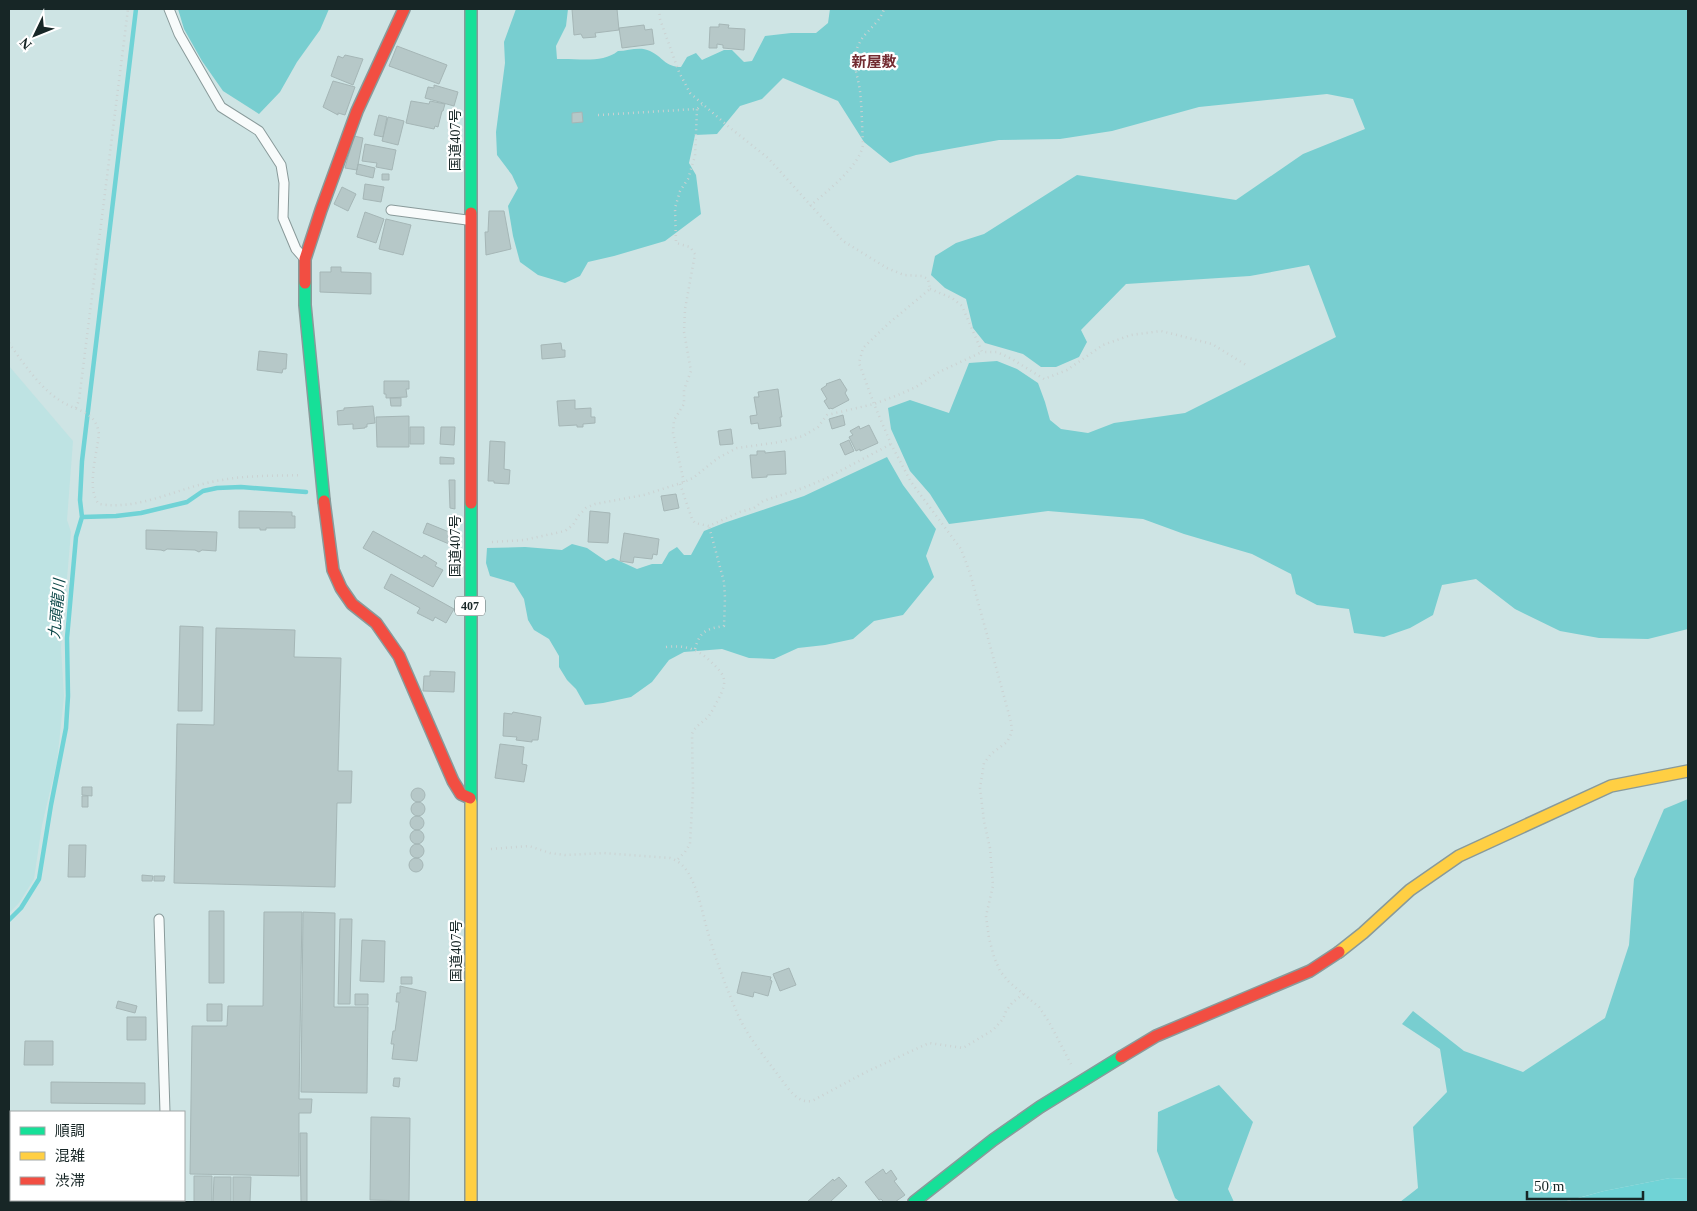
<svg xmlns="http://www.w3.org/2000/svg" width="1697" height="1211" font-family="'Times New Roman','Noto Sans JP',serif">
<rect width="100%" height="100%" fill="#cee4e4"/>
<path fill="#bee3e3" d="M 9,366 L 73,441 L 67,520 L 71,532 L 61,648 L 64,696 L 57,762 L 42,825 L 34,879 L 19,903 L 9,913 Z"/>
<path fill="#78ced0" d="M 178,9 L 329,9 L 320,30 L 297,62 L 280,92 L 259,114 L 223,91 L 202,61 L 184,29 Z
M 516,9 L 568,9 L 566,26 L 556,46 L 557,59 C 577,58 602,64 618,51 C 629,51 639,46 650,51 C 663,57 665,67 681,67 L 687,57 L 696,53 L 702,60 L 724,50 L 732,50 L 744,62 L 752,61 L 765,36 L 791,33 L 816,33 L 828,23 L 830,9 L 1688,9 L 1688,629 L 1648,639 L 1599,638 L 1560,631 L 1515,609 L 1476,579 L 1442,585 L 1433,615 L 1410,628 L 1384,637 L 1354,633 L 1349,609 L 1317,605 L 1296,594 L 1291,574 L 1252,554 L 1184,534 L 1143,519 L 1048,511 L 949,524 L 930,494 L 910,471 L 891,429 L 888,408 L 910,400 L 949,413 L 969,363 L 997,361 L 1017,369 L 1038,383 L 1045,402 L 1050,420 L 1061,429 L 1088,433 L 1114,423 L 1185,413 L 1336,337 L 1309,265 L 1250,276 L 1126,284 L 1081,330 L 1087,342 L 1079,357 L 1056,367 L 1041,367 L 1023,354 L 985,343 L 973,328 L 966,299 L 945,288 L 931,275 L 935,256 L 956,243 L 984,234 L 1077,175 L 1236,200 L 1303,154 L 1365,129 L 1353,99 L 1327,94 L 1199,107 L 1112,131 L 1060,139 L 999,140 L 916,155 L 890,163 L 864,142 L 838,101 L 783,78 L 762,99 L 740,106 L 717,134 L 695,135 L 689,163 L 696,175 L 701,214 L 665,241 L 614,256 L 588,262 L 580,276 L 565,283 L 538,275 L 520,262 L 513,236 L 508,206 L 518,188 L 512,175 L 497,155 L 496,132 L 505,63 L 504,42 Z
M 887,457 L 903,485 L 936,529 L 926,556 L 934,577 L 903,615 L 874,621 L 853,639 L 825,645 L 798,648 L 774,659 L 749,658 L 722,649 L 684,652 L 669,660 L 652,682 L 631,697 L 603,703 L 585,705 L 576,689 L 567,680 L 559,667 L 559,656 L 549,639 L 534,630 L 528,620 L 524,599 L 514,583 L 490,576 L 486,563 L 487,548 L 525,547 L 562,550 L 572,544 L 587,548 L 606,561 L 613,558 L 637,569 L 652,564 L 662,564 L 669,552 L 677,547 L 684,555 L 691,555 L 704,531 L 724,523 L 804,496 Z
M 1688,799 L 1688,1179 L 1670,1178 L 1604,1191 L 1563,1202 L 1400,1202 L 1418,1188 L 1413,1127 L 1447,1092 L 1440,1049 L 1402,1024 L 1413,1011 L 1464,1051 L 1523,1072 L 1605,1018 L 1629,945 L 1634,879 L 1664,809 Z
M 1219,1085 L 1253,1122 L 1228,1189 L 1234,1202 L 1180,1202 L 1175,1198 L 1157,1151 L 1158,1112 Z"/>
<path fill="#70d3d6" d="M 1670,1178 L 1688,1179 L 1688,1202 L 1564,1202 L 1604,1191 Z"/>
<g fill="none" stroke-linecap="round" stroke-linejoin="round">
<path stroke="#70d3d6" stroke-width="4.5" d="M 82,517 L 80,500 L 82,461 L 136,9
M 9,920 L 21,908 L 39,879 L 51,805 L 66,728 L 68,696 L 67,638 L 76,537 L 82,517 L 116,516 L 141,513 L 187,502 L 203,491 L 217,488 L 241,487 L 306,492"/>
</g>
<path fill="#b6c8c8" stroke="#a5b6b6" d="M 572,9 L 617,9 L 619,30 L 595,33 L 596,37 L 583,38 L 581,34 L 574,35 Z
M 719,24 L 729,25 L 728,28 L 745,29 L 744,50 L 723,48 L 723,45 L 717,44 L 717,48 L 709,48 L 710,27 L 719,27 Z
M 644,25 L 645,30 L 652,29 L 654,44 L 622,48 L 619,28 Z
M 397,46 L 447,65 L 439,84 L 389,66 Z
M 345,55 L 363,59 L 353,85 L 331,76 L 338,56 L 343,58 Z
M 333,81 L 355,87 L 345,115 L 338,113 L 338,115 L 323,107 Z
M 434,85 L 458,92 L 454,106 L 425,98 L 428,87 L 434,88 Z
M 411,101 L 429,104 L 430,101 L 445,104 L 443,111 L 442,111 L 438,127 L 435,126 L 434,129 L 406,123 Z
M 582,112 L 583,122 L 572,123 L 572,113 Z
M 379,115 L 387,117 L 383,137 L 374,135 Z
M 388,117 L 404,121 L 398,145 L 382,141 Z
M 354,136 L 363,138 L 357,170 L 345,168 Z
M 365,144 L 396,150 L 392,170 L 376,167 L 377,163 L 362,161 Z
M 358,164 L 375,168 L 373,178 L 356,174 Z
M 382,174 L 389,174 L 389,180 L 382,180 Z
M 365,184 L 384,187 L 381,202 L 363,199 Z
M 342,187 L 356,194 L 348,211 L 334,204 Z
M 489,211 L 504,211 L 511,249 L 486,255 L 485,232 L 488,232 Z
M 365,212 L 384,219 L 376,243 L 357,237 Z
M 386,219 L 411,225 L 403,255 L 379,249 Z
M 331,267 L 341,267 L 341,272 L 371,273 L 371,294 L 320,292 L 320,272 L 331,272 Z
M 561,343 L 562,350 L 565,350 L 565,357 L 542,359 L 541,345 Z
M 259,351 L 287,354 L 286,369 L 283,369 L 282,373 L 257,370 Z
M 840,379 L 847,390 L 845,393 L 849,400 L 832,409 L 831,408 L 829,409 L 824,401 L 827,399 L 821,389 L 827,385 L 826,384 Z
M 384,381 L 409,381 L 409,389 L 406,389 L 407,397 L 386,398 L 386,394 L 384,394 Z
M 778,389 L 782,417 L 780,417 L 781,426 L 759,429 L 758,423 L 751,424 L 750,416 L 757,415 L 754,397 L 759,397 L 758,392 Z
M 390,398 L 401,398 L 401,406 L 391,406 Z
M 575,400 L 575,409 L 591,408 L 591,417 L 595,417 L 595,423 L 583,424 L 583,427 L 577,427 L 577,425 L 559,426 L 557,401 Z
M 373,406 L 375,423 L 367,424 L 367,427 L 365,427 L 365,428 L 353,429 L 353,424 L 338,425 L 337,411 L 344,410 L 344,408 Z
M 843,415 L 845,425 L 832,429 L 829,419 Z
M 409,416 L 409,447 L 377,447 L 376,417 Z
M 869,425 L 878,443 L 860,451 L 860,449 L 856,451 L 849,437 L 853,435 L 850,431 L 859,426 L 860,429 Z
M 410,427 L 424,427 L 424,444 L 410,444 Z
M 441,427 L 455,427 L 454,445 L 440,444 Z
M 731,429 L 733,444 L 720,445 L 718,431 Z
M 849,440 L 854,451 L 845,455 L 840,444 Z
M 490,441 L 505,442 L 504,469 L 510,470 L 509,484 L 494,483 L 494,481 L 488,481 Z
M 757,451 L 765,451 L 765,453 L 785,451 L 786,474 L 767,475 L 767,477 L 752,478 L 750,455 L 757,455 Z
M 440,457 L 454,458 L 454,464 L 440,464 Z
M 449,480 L 455,480 L 455,509 L 450,508 Z
M 676,494 L 679,508 L 664,511 L 661,496 Z
M 239,511 L 292,512 L 292,516 L 295,516 L 295,528 L 266,528 L 266,530 L 260,530 L 260,528 L 239,528 Z
M 590,511 L 610,513 L 608,543 L 588,542 Z
M 427,523 L 454,534 L 449,544 L 423,533 Z
M 146,530 L 217,532 L 216,551 L 202,550 L 199,552 L 195,550 L 167,549 L 164,551 L 161,550 L 146,549 Z
M 373,531 L 422,558 L 424,555 L 437,563 L 435,566 L 443,570 L 433,587 L 363,548 Z
M 624,533 L 659,539 L 657,555 L 653,554 L 652,559 L 634,557 L 633,563 L 620,561 Z
M 391,574 L 454,609 L 446,623 L 435,617 L 433,621 L 417,613 L 420,608 L 384,588 Z
M 180,626 L 203,627 L 202,711 L 178,711 Z
M 216,628 L 295,630 L 294,657 L 341,658 L 338,771 L 352,771 L 351,803 L 337,803 L 335,887 L 174,883 L 177,724 L 214,725 Z
M 430,671 L 455,672 L 454,692 L 423,691 L 424,676 L 430,676 Z
M 513,712 L 541,717 L 538,740 L 532,740 L 532,742 L 516,740 L 517,737 L 503,736 L 504,713 L 512,714 Z
M 500,744 L 524,747 L 522,764 L 527,765 L 524,782 L 495,778 Z
M 82,787 L 92,787 L 92,796 L 82,795 Z
M411 795a7 7 0 1 1 14 0a7 7 0 1 1-14 0Z
M 82,796 L 88,796 L 88,807 L 82,807 Z
M411 809a7 7 0 1 1 14 0a7 7 0 1 1-14 0Z
M410 823a7 7 0 1 1 14 0a7 7 0 1 1-14 0Z
M410 837a7 7 0 1 1 14 0a7 7 0 1 1-14 0Z
M410 851a7 7 0 1 1 14 0a7 7 0 1 1-14 0Z
M 69,845 L 86,845 L 85,877 L 68,877 Z
M409 865a7 7 0 1 1 14 0a7 7 0 1 1-14 0Z
M 142,875 L 153,876 L 152,881 L 142,881 Z
M 154,876 L 165,876 L 164,881 L 154,881 Z
M 209,911 L 224,911 L 224,983 L 209,983 Z
M 264,912 L 302,912 L 299,1099 L 312,1099 L 311,1113 L 299,1113 L 299,1176 L 190,1174 L 192,1026 L 227,1026 L 228,1006 L 263,1006 Z
M 303,912 L 335,913 L 334,1007 L 368,1007 L 367,1093 L 301,1092 Z
M 340,919 L 352,919 L 350,1004 L 338,1004 Z
M 362,940 L 385,941 L 384,982 L 360,981 Z
M 789,968 L 796,985 L 780,991 L 773,974 Z
M 742,972 L 771,977 L 770,980 L 772,981 L 768,996 L 754,992 L 753,997 L 737,993 Z
M 401,977 L 412,977 L 412,984 L 401,984 Z
M 400,986 L 426,992 L 417,1061 L 392,1059 L 394,1044 L 391,1044 L 393,1031 L 395,1031 L 399,1002 L 396,1002 L 397,993 L 400,993 Z
M 355,994 L 368,994 L 368,1005 L 355,1005 Z
M 118,1001 L 137,1006 L 135,1013 L 116,1008 Z
M 207,1004 L 222,1004 L 222,1021 L 207,1021 Z
M 127,1017 L 146,1017 L 146,1040 L 127,1040 Z
M 25,1041 L 53,1041 L 53,1065 L 24,1065 Z
M 394,1078 L 400,1078 L 399,1087 L 393,1086 Z
M 51,1082 L 145,1083 L 145,1104 L 51,1103 Z
M 371,1117 L 410,1118 L 409,1201 L 370,1200 Z
M 300,1133 L 307,1133 L 307,1202 L 301,1202 Z
M 883,1169 L 886,1174 L 891,1170 L 897,1179 L 894,1181 L 905,1195 L 895,1202 L 884,1202 L 881,1199 L 879,1200 L 865,1182 Z
M 194,1176 L 212,1176 L 212,1202 L 194,1202 Z
M 214,1177 L 231,1177 L 231,1202 L 213,1202 Z
M 233,1177 L 251,1177 L 250,1202 L 233,1202 Z
M 839,1177 L 847,1186 L 830,1202 L 807,1202 L 833,1179 L 834,1181 Z
M 19,1200 L 55,1200 L 55,1202 L 19,1202 Z"/>
<g fill="none" stroke-linecap="round" stroke-linejoin="round">
<defs>
<path id="lane" d="M 169,9 L 179,34 L 221,107 L 259,131 L 281,165 L 284,183 L 283,218 L 296,249 L 303,257
M 391,210 L 467,220
M 159,919 L 165,1112
M 168,1200 L 168,1202"/>
<path id="fast" d="M 471,9 L 471,213
M 305,283 L 305,305 L 324,501
M 471,503 L 471,802
M 914,1202 L 993,1140 L 1040,1107 L 1121,1057"/>
<path id="slow" d="M 471,802 L 471,1202
M 1339,952 L 1363,933 L 1410,890 L 1459,856 L 1611,786 L 1688,771"/>
<path id="jam" d="M 471,213 L 471,503
M 305,283 L 305,259 L 321,210 L 357,111 L 404,9
M 324,501 L 333,570 L 341,588 L 352,604 L 376,623 L 399,656 L 453,781 L 461,794 L 470,798
M 1121,1057 L 1156,1036 L 1310,971 L 1339,952"/>
</defs>
<use href="#lane" stroke="#899a9a" stroke-width="11"/>
<use href="#fast" stroke="#899a9a" stroke-width="14"/>
<use href="#slow" stroke="#899a9a" stroke-width="14"/>
<use href="#jam" stroke="#899a9a" stroke-width="14"/>
<path stroke="#cbd2d2" stroke-width="2.5" stroke-dasharray="1 4" stroke-linecap="butt" d="M 659,9 L 660,19 L 671,50 L 679,72 L 690,93 L 729,127 L 768,158 L 843,241 L 887,268 L 904,275 L 922,276 L 928,279 L 930,289 L 889,323 L 863,348 L 859,363 L 874,404 L 891,444 L 911,482 L 961,549 L 970,573 L 1002,689 L 1011,722 L 1012,732 L 1007,742 L 991,754 L 984,763 L 980,788 L 984,821 L 990,848 L 992,873 L 993,886 L 986,916 L 989,938 L 994,957 L 1000,971 L 1009,982 L 1039,1007 L 1049,1022 L 1071,1064
M 598,115 L 697,109 L 702,105
M 810,206 C 827,191 859,167 863,145 C 862,128 862,109 860,91 C 858,76 851,62 858,46 C 864,31 879,25 884,9
M 930,289 L 952,298 L 962,306 L 982,352 L 997,352 L 1012,359 L 1044,379 L 1067,370 L 1103,345 L 1131,335 L 1161,331 L 1212,344 L 1246,365
M 9,343 C 24,364 41,390 64,403 C 80,412 96,412 99,434 C 97,453 86,490 99,504 C 142,511 180,486 222,480 C 248,475 275,476 302,475
M 76,408 L 79,400 L 128,9
M 684,482 L 673,433 L 674,420 L 684,404 L 684,390 L 691,371 L 684,332 L 685,309 L 695,254 L 690,247 L 676,243 L 675,208 L 680,191 L 688,179 L 695,156 L 697,109
M 680,484 L 692,519 L 695,523 L 709,526 L 740,512 L 754,508 L 763,501 L 803,488 L 827,478 L 891,444
M 492,542 L 524,540 L 565,531 L 573,525 L 578,516 L 586,508 L 595,504 L 644,495 L 684,482 L 693,478 L 718,458 L 737,448 L 780,442 L 803,436 L 818,427 L 827,415 L 874,404 L 898,395 L 916,387 L 939,372 L 982,352
M 666,647 C 683,645 696,648 709,660 C 725,675 729,679 718,700 C 715,705 712,712 708,717 C 702,723 695,726 692,734 L 693,790 L 690,844 L 685,852 L 677,860
M 695,649 C 700,631 706,629 724,626 L 725,598 L 724,582 L 709,526
M 491,849 L 529,846 L 550,853 L 565,855 L 603,853 L 670,858 C 680,861 687,869 691,878 C 699,894 702,911 707,929 C 715,958 726,987 738,1015 C 748,1037 764,1056 778,1075 C 787,1086 796,1104 812,1101 L 866,1072 L 929,1043 L 963,1048 L 993,1030 L 1003,1019 L 1006,1011 L 1012,1003 L 1023,994"/>
<use href="#lane" stroke="#f8fbfb" stroke-width="9"/>
<use href="#fast" stroke="#16e098" stroke-width="11"/>
<use href="#slow" stroke="#ffcf43" stroke-width="11"/>
<use href="#jam" stroke="#f24e42" stroke-width="11"/>
</g>
<g text-anchor="middle" stroke-width="4.5" stroke-linejoin="round" paint-order="stroke">
<rect fill="#fff" stroke="#5d6767" stroke-width="1" x="455" y="596.5" width="30" height="19" rx="4"/>
<g font-size="12" font-weight="bold" fill="#172626">
<text x="470" y="610">407</text>
</g>
<g font-size="14" fill="#172626" stroke="#fff">
<text transform="translate(455 140) rotate(-90)" y="5">国道407号</text>
<text transform="translate(455 546) rotate(-90)" y="5">国道407号</text>
<text transform="translate(456 951) rotate(-90)" y="5">国道407号</text>
</g>
<g font-size="15" font-weight="bold" fill="#732c32" stroke="#fff">
<text x="874" y="67">新屋敷</text>
</g>
<g font-size="15" font-style="italic" fill="#114b4c" stroke="#fff">
<text transform="translate(57 609) rotate(-85)" y="5">九頭龍川</text>
</g>
</g>
<rect width="1697" height="1211" fill="none" stroke="#172626" stroke-width="20"/>
<rect x="10" y="1111" width="175" height="90" fill="#ffffff" stroke="#a2a8a8"/>
<rect x="20" y="1127" width="25" height="8" fill="#16e098" stroke="#a2a8a8"/>
<text x="55" y="1136" font-size="15" fill="#172626">順調</text>
<rect x="20" y="1152" width="25" height="8" fill="#ffcf43" stroke="#a2a8a8"/>
<text x="55" y="1161" font-size="15" fill="#172626">混雑</text>
<rect x="20" y="1177" width="25" height="8" fill="#f24e42" stroke="#a2a8a8"/>
<text x="55" y="1186" font-size="15" fill="#172626">渋滞</text>
<g transform="translate(35 35) rotate(227)" stroke="#ffffff" stroke-width="4" paint-order="stroke">
<path d="M0-4L9 19L0 12L-9 19Z" fill="#172626"/>
<text y="-8" font-size="14" font-weight="bold" text-anchor="middle" fill="#172626">N</text>
</g>
<path d="M1527 1191v8h116v-8" fill="none" stroke="#172626" stroke-width="2.5"/>
<text x="1534" y="1191" font-size="15" fill="#172626" stroke="#ffffff" stroke-width="4" paint-order="stroke">50 m</text>
</svg>
